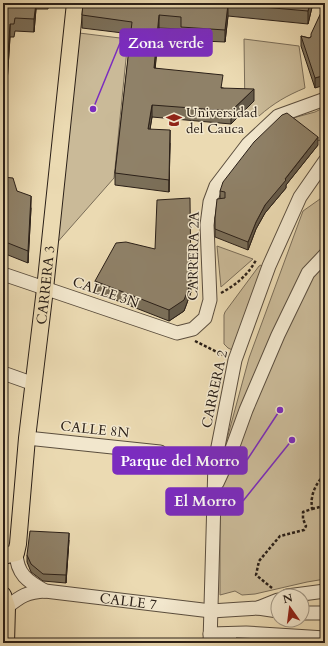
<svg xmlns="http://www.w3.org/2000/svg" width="328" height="646" font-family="Cardo,serif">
<rect width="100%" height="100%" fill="#ebdab2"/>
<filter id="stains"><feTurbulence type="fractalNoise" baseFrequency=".005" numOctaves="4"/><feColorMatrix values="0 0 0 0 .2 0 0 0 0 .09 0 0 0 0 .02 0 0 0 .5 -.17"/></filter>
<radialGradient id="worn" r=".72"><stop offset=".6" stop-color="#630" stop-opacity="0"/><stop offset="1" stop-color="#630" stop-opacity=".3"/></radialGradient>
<path fill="#caba98" stroke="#7a6d58" d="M 71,32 L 128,39 L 114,178 L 55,245 Z
M 244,39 L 299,46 L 305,88 C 286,96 274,103 259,116 L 245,114 Z
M 325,107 L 325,134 L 319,141 L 293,118 L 315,112 Z
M 325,193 L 325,579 L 307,582 L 255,594 L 242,595 L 235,591 L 220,595 L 220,498 L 221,461 L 249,358 L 303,211 L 320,199 Z
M 217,246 L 253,259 L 221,287 Z
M 261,265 L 262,266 L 261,272 L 239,353 L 228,348 L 224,344 L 224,315 L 225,312 L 259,266 Z"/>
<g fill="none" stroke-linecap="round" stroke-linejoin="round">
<defs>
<g id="minor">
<path d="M 3,274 L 177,333 L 193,329 L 205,318 L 210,300 L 207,225 L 210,202 L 216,186 L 248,144 L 278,116 L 325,99"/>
<path d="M 3,373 L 34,384"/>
<path d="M 27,438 L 160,452"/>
<path d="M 217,483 L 229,457 L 246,410 L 278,335 L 308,273 L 325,255"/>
<path d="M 16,553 C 17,574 27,581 45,591"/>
<path d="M 287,596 L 325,591"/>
<path id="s1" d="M 7,607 C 21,596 27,592 45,591 L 211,611 L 258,608 L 278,600"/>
<path d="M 258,608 L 278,611"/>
<path d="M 302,613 L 325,613"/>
<path d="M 210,634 L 246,633 L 325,638"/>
<path d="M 210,643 L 215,462 L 235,360 L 269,266 L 300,197 L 325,161"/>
</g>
<g id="major">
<path id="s2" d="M 3,556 L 16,553 L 18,544 L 27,438 L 45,289 L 75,3"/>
<path d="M 3,595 L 7,607 L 6,643"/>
</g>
</defs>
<use href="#minor" stroke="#5b4e3e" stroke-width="15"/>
<use href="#major" stroke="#2b2018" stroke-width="18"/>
<path stroke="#2b2018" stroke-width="2.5" stroke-dasharray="3 2" stroke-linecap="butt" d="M 221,293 C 236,285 248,275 256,260
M 195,341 L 223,355
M 172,454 L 203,460
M 312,509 L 320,507 L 325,505
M 272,588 L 256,575 L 259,561 L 280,536 L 304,530 L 306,526 L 303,519 L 303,512 L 312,509 C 312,505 311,502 312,498 C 313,489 319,480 325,474"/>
<use href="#minor" stroke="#f2e7cd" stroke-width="13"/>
<use href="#major" stroke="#ebdab2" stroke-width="16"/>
</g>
<path fill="#7b6f59" stroke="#2b2018" d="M 3,3 L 49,3 L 48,9 L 36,9 L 34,32 L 15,31 L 14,37 L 10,37 L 6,99 L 3,99 Z
M 83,3 L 313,3 L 308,24 L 228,16 L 225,42 L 181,40 L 181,29 L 159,28 L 155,68 L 223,88 L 254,101 L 231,124 L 152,117 L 150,129 L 170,143 L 169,192 L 115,185 L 115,173 L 131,34 L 82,28 L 82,15 Z
M 325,4 L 315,88 L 301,46 L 301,36 L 309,38 L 311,37 Z
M 318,145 L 286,185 L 286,188 L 265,213 L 256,229 L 248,250 L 215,237 L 215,218 L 220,199 L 220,191 Z
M 3,177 L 17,191 L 31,208 L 28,263 L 3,253 Z
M 95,281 L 191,292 L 184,311 L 169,321 L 95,292 Z
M 69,540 L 66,583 L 43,581 L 31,572 L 27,562 L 27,555 Z"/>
<path fill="#645a49" stroke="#2b2018" d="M 36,3 L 36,9 L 34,32 L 34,19 Z
M 310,3 L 313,3 L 308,24 L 308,11 Z
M 228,4 L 228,16 L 225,42 L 225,30 Z
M 159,15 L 159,28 L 154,81 L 154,68 Z
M 10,24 L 10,37 L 6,99 L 6,86 Z
M 325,75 L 325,85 L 315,88 L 315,78 Z
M 254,89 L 254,101 L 231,124 L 231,111 Z
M 152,105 L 152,117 L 148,141 L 148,129 Z
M 170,130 L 170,143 L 169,192 L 169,180 Z
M 318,137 L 318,145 L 286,185 L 286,188 L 265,213 L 256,229 L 248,250 L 248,242 L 256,222 L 265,205 Z
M 31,196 L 31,208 L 28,263 L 28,251 Z
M 191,282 L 191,292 L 184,311 L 169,321 L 169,310 Z
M 69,533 L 69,540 L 66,583 L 66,575 Z"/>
<path fill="#8f8168" stroke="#2b2018" d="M 3,3 L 36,3 L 34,19 L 15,18 L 14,24 L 10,24 L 6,86 L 3,86 Z
M 83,3 L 310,3 L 308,11 L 228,4 L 225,30 L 181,27 L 181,17 L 159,15 L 154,68 L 223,75 L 221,88 L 254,89 L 231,111 L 152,105 L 148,129 L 170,130 L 169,180 L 115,173 L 132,22 L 82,15 Z
M 325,4 L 325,75 L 315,78 L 301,36 L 309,38 L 311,37 L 311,34 Z
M 287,113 L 318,137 L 285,179 L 286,180 L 265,205 L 256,222 L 248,242 L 215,229 L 215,218 L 217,199 L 225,198 L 225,192 L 220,191 L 223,182 L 254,142 L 282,115 Z
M 3,177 L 13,178 L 17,191 L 31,196 L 28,251 L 3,241 Z
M 190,198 L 191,282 L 184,300 L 169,310 L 95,281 L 116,243 L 126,242 L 155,249 L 157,200 Z
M 30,531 L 69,533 L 66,575 L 43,574 L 31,564 L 27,555 Z
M 236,638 L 325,641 L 325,643 L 236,643 Z"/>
<defs>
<symbol id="university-bare" viewBox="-9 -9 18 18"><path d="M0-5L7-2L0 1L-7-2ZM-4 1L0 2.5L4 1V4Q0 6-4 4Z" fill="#8f2418" stroke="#f2e7cd" stroke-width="2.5" paint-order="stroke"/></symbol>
</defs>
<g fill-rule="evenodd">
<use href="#university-bare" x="163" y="109" width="22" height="22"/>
</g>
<g text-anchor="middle" stroke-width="3" stroke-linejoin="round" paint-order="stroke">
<g font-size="14" fill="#2b2018" stroke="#f2e7cd" text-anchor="start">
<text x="186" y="117">Universidad<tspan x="186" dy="16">del Cauca</tspan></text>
</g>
<g font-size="14" fill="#2b2018" stroke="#f2e7cd">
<text transform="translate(193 256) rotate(-89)" y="5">CARRERA 2A</text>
<text dy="5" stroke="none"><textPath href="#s2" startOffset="283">CARRERA 3</textPath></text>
<text transform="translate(106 292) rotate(19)" y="5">CALLE 3N</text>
<text transform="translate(214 389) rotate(-78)" y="5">CARRERA 2</text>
<text transform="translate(95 429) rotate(6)" y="5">CALLE 8N</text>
<text dy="5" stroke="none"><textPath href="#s1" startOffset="126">CALLE 7</textPath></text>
</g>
</g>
<path fill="none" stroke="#7b2cbf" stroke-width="1.5" d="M93 109L120 43M280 410L247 460M292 440L243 501"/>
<g fill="#7b2cbf" stroke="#f2e7cd" stroke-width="1.5">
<circle cx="93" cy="109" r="4"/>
<circle cx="280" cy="410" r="4"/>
<circle cx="292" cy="440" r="4"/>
</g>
<g fill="#7b2cbf" stroke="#7b2cbf" stroke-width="1.5">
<rect x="120" y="29" width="92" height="27" rx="4"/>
<rect x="113" y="447" width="134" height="27" rx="4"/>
<rect x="166" y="488" width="77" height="27" rx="4"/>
</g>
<g font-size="15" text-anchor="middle" font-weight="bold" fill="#fff">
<text x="166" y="48">Zona verde</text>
<text x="180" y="466">Parque del Morro</text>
<text x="205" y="506">El Morro</text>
</g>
<rect width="328" height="646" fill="none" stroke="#ebdab2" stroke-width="16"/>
<rect x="4" y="4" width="320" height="638" fill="none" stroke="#2b2018" stroke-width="2"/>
<rect x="8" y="8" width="312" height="630" fill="none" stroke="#2b2018"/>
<g transform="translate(290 608) rotate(346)"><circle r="19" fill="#f2e7cd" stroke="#a29785"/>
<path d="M0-3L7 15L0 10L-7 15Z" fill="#8f2418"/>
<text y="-6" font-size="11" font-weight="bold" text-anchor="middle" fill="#2b2018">N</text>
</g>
<rect width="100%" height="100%" filter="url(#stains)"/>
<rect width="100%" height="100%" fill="url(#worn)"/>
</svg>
